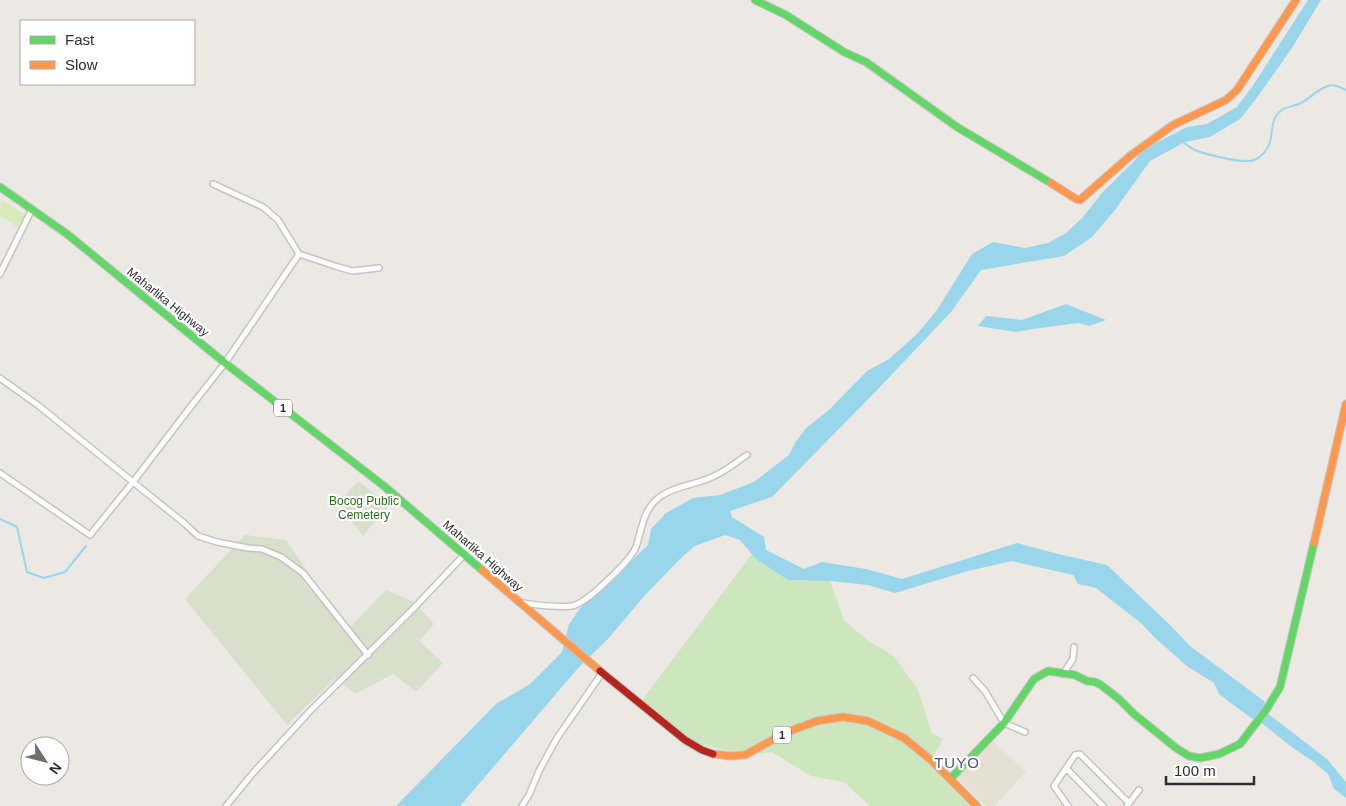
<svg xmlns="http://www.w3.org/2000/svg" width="1346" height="806" font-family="Helvetica,sans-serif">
<rect width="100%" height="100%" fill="#ece8e4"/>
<path fill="#e6e0d3" d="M 990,738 L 1026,772 L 994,806 L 986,806 L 955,775 Z"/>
<path fill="#cee6be" d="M 752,554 L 788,580 L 830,581 L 844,620 L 866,639 L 895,657 L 918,690 L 932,733 L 943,739 L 931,760 L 973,806 L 870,806 L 844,782 L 811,776 L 772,752 L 745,755 L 685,740 L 640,703 Z"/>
<path fill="#d8e0cc" d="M 358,481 L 389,505 L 363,536 L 338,503 Z
M 245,535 L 286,540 L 322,593 L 350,627 L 386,590 L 412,601 L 434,624 L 419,641 L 443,663 L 416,692 L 393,674 L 355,694 L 336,678 L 287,725 L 185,599 Z"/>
<path fill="#d9eabb" d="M 1,199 L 25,215 L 17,227 L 0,216 Z"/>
<path fill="#99d6ec" d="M 1308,0 L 1321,0 L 1292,48 L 1256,99 L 1240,119 L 1210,137 L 1185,142 L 1150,161 L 1115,210 L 1092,237 L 1064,256 L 981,270 L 951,312 L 879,388 L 772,497 L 730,511 L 732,517 L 764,537 L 766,550 L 804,569 L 822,562 L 866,569 L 902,579 L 1017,543 L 1058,554 L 1107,565 L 1170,625 L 1190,646 L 1264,701 L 1265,704 L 1262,709 L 1327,759 L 1346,782 L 1346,798 L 1334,789 L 1328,774 L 1314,762 L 1293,748 L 1259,721 L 1251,718 L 1219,694 L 1214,683 L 1187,666 L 1155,638 L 1142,624 L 1096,588 L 1078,584 L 1073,575 L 1012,561 L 968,571 L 895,593 L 868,585 L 830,581 L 788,580 L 756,559 L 740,540 L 725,535 L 695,546 L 683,556 L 646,594 L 607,640 L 579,667 L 460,806 L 396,806 L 496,704 L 530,684 L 562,652 L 569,624 L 581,607 L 612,580 L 648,545 L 651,529 L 666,513 L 693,498 L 720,495 L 754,482 L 789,455 L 795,443 L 806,428 L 829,410 L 867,371 L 889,359 L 917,334 L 937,310 L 972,254 L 993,242 L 1025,248 L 1048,243 L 1066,233 L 1083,217 L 1102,193 L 1136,159 L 1142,150 L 1187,127 L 1207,124 L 1237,107 L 1252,87 Z
M 1066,304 L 1106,320 L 1089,326 L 1078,323 L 1033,329 L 1016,332 L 978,326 L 986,316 L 1022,320 Z"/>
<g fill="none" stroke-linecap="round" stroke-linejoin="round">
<path stroke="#99d6ec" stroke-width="2" d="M 1183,142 C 1186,144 1189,147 1193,149 C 1203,154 1237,162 1249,161 C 1256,161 1263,155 1267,149 C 1274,137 1270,125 1276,116 C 1281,107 1291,107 1299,104 C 1309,100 1317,89 1328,86 C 1335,84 1340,87 1346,90
M 0,519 L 17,527 L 27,572 L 44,578 L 65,572 L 86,546"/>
<defs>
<path id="street" d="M 213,184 L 263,207 L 278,220 L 299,254 L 335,266 L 352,271 L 379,268
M 0,274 L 32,209
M 0,378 L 39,406 L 133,482 L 184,523 L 198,536 L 217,542 L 248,548 L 262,549 L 281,557 L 303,573 L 368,655
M 0,473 L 90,535 L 133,482 L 192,405 L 225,363 L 299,254
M 522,603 C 538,605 556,608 572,606 C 586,604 631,560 636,547 C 642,529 643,508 661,496 C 677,485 697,485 714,476 C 726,471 736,462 747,455
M 1063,674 L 1073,659 L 1074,647
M 973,678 L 985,691 L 1004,723 L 1025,732
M 1066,768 L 1103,806
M 1129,803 L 1139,790
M 226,806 L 253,773 L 311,710 L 413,609 L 464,555
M 522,806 L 529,795 L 539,771 L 557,738 L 602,673
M 1068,806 L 1054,786 L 1075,755 L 1080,754 L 1129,803 L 1127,806"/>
<path id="fast" d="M 755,0 L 786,15 L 844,52 L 866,62 L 957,127 L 1051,183
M 0,187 L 67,234 L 225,363 L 384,486 L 482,570
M 950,779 L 1004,723 L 1034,679 L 1048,671 L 1075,675 L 1087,681 L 1095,682 L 1101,685 L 1119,699 L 1134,714 L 1176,748 L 1189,756 L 1200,758 L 1219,754 L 1240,744 L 1266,710 L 1280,687 L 1314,543"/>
<path id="slow" d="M 1051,183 L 1076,199 L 1080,200 L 1130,156 L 1173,125 L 1226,100 L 1237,90 L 1296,0
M 1314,543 L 1346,404
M 482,570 L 600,671
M 713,754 L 730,756 L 745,755 L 787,732 L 817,721 L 843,717 L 868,721 L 904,738 L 931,760 L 977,806"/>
<path id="jam" d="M 600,671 L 685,740 L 702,750 L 713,754"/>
</defs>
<use href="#street" stroke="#c5c4c5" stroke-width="8"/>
<use href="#fast" stroke="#c5c4c5" stroke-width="9"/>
<use href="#slow" stroke="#c5c4c5" stroke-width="9"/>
<use href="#jam" stroke="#c5c4c5" stroke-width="9"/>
<use href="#street" stroke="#fcfcfb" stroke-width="5"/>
<use href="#fast" stroke="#63d668" stroke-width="7"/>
<use href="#slow" stroke="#ff974d" stroke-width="7"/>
<use href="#jam" stroke="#b3261e" stroke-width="7"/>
</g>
<g text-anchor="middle" stroke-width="4.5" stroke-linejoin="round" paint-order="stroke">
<g fill="#fff" stroke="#6d6d6d" stroke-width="1">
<rect x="274" y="399.5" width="18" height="17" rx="4"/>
<rect x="773" y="726.5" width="18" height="17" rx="4"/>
</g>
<g font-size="11" font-weight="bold" fill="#2e2e2e">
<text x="283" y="412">1</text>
<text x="782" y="739">1</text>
</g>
<g font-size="12" fill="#2e2e2e" stroke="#fff">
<text transform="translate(168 302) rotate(39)" y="4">Maharlika Highway</text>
<text transform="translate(483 556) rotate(41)" y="4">Maharlika Highway</text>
</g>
<g font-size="12" fill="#2c6e1b" stroke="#fff">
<text x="364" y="505">Bocog Public<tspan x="364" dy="14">Cemetery</tspan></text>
</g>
<g font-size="15" letter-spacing="1" fill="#4d5680" stroke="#fff">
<text x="957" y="768">TUYO</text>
</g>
</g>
<rect x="20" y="20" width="175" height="65" fill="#ffffff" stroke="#ababab"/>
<rect x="30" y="36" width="25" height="8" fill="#63d668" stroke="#ababab"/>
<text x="65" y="45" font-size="15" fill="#2e2e2e">Fast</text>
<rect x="30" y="61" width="25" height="8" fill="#ff974d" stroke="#ababab"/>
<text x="65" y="70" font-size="15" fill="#2e2e2e">Slow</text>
<g transform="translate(45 761) rotate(126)"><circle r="24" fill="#ffffff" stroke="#ababab"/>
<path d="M0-4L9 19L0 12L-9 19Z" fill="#706f6e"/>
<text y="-8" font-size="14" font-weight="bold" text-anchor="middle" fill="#2e2e2e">N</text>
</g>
<path d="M1166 776v8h88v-8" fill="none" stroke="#2e2e2e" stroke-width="2.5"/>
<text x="1174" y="776" font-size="15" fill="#2e2e2e" stroke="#ffffff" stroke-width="4" paint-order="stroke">100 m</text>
</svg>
